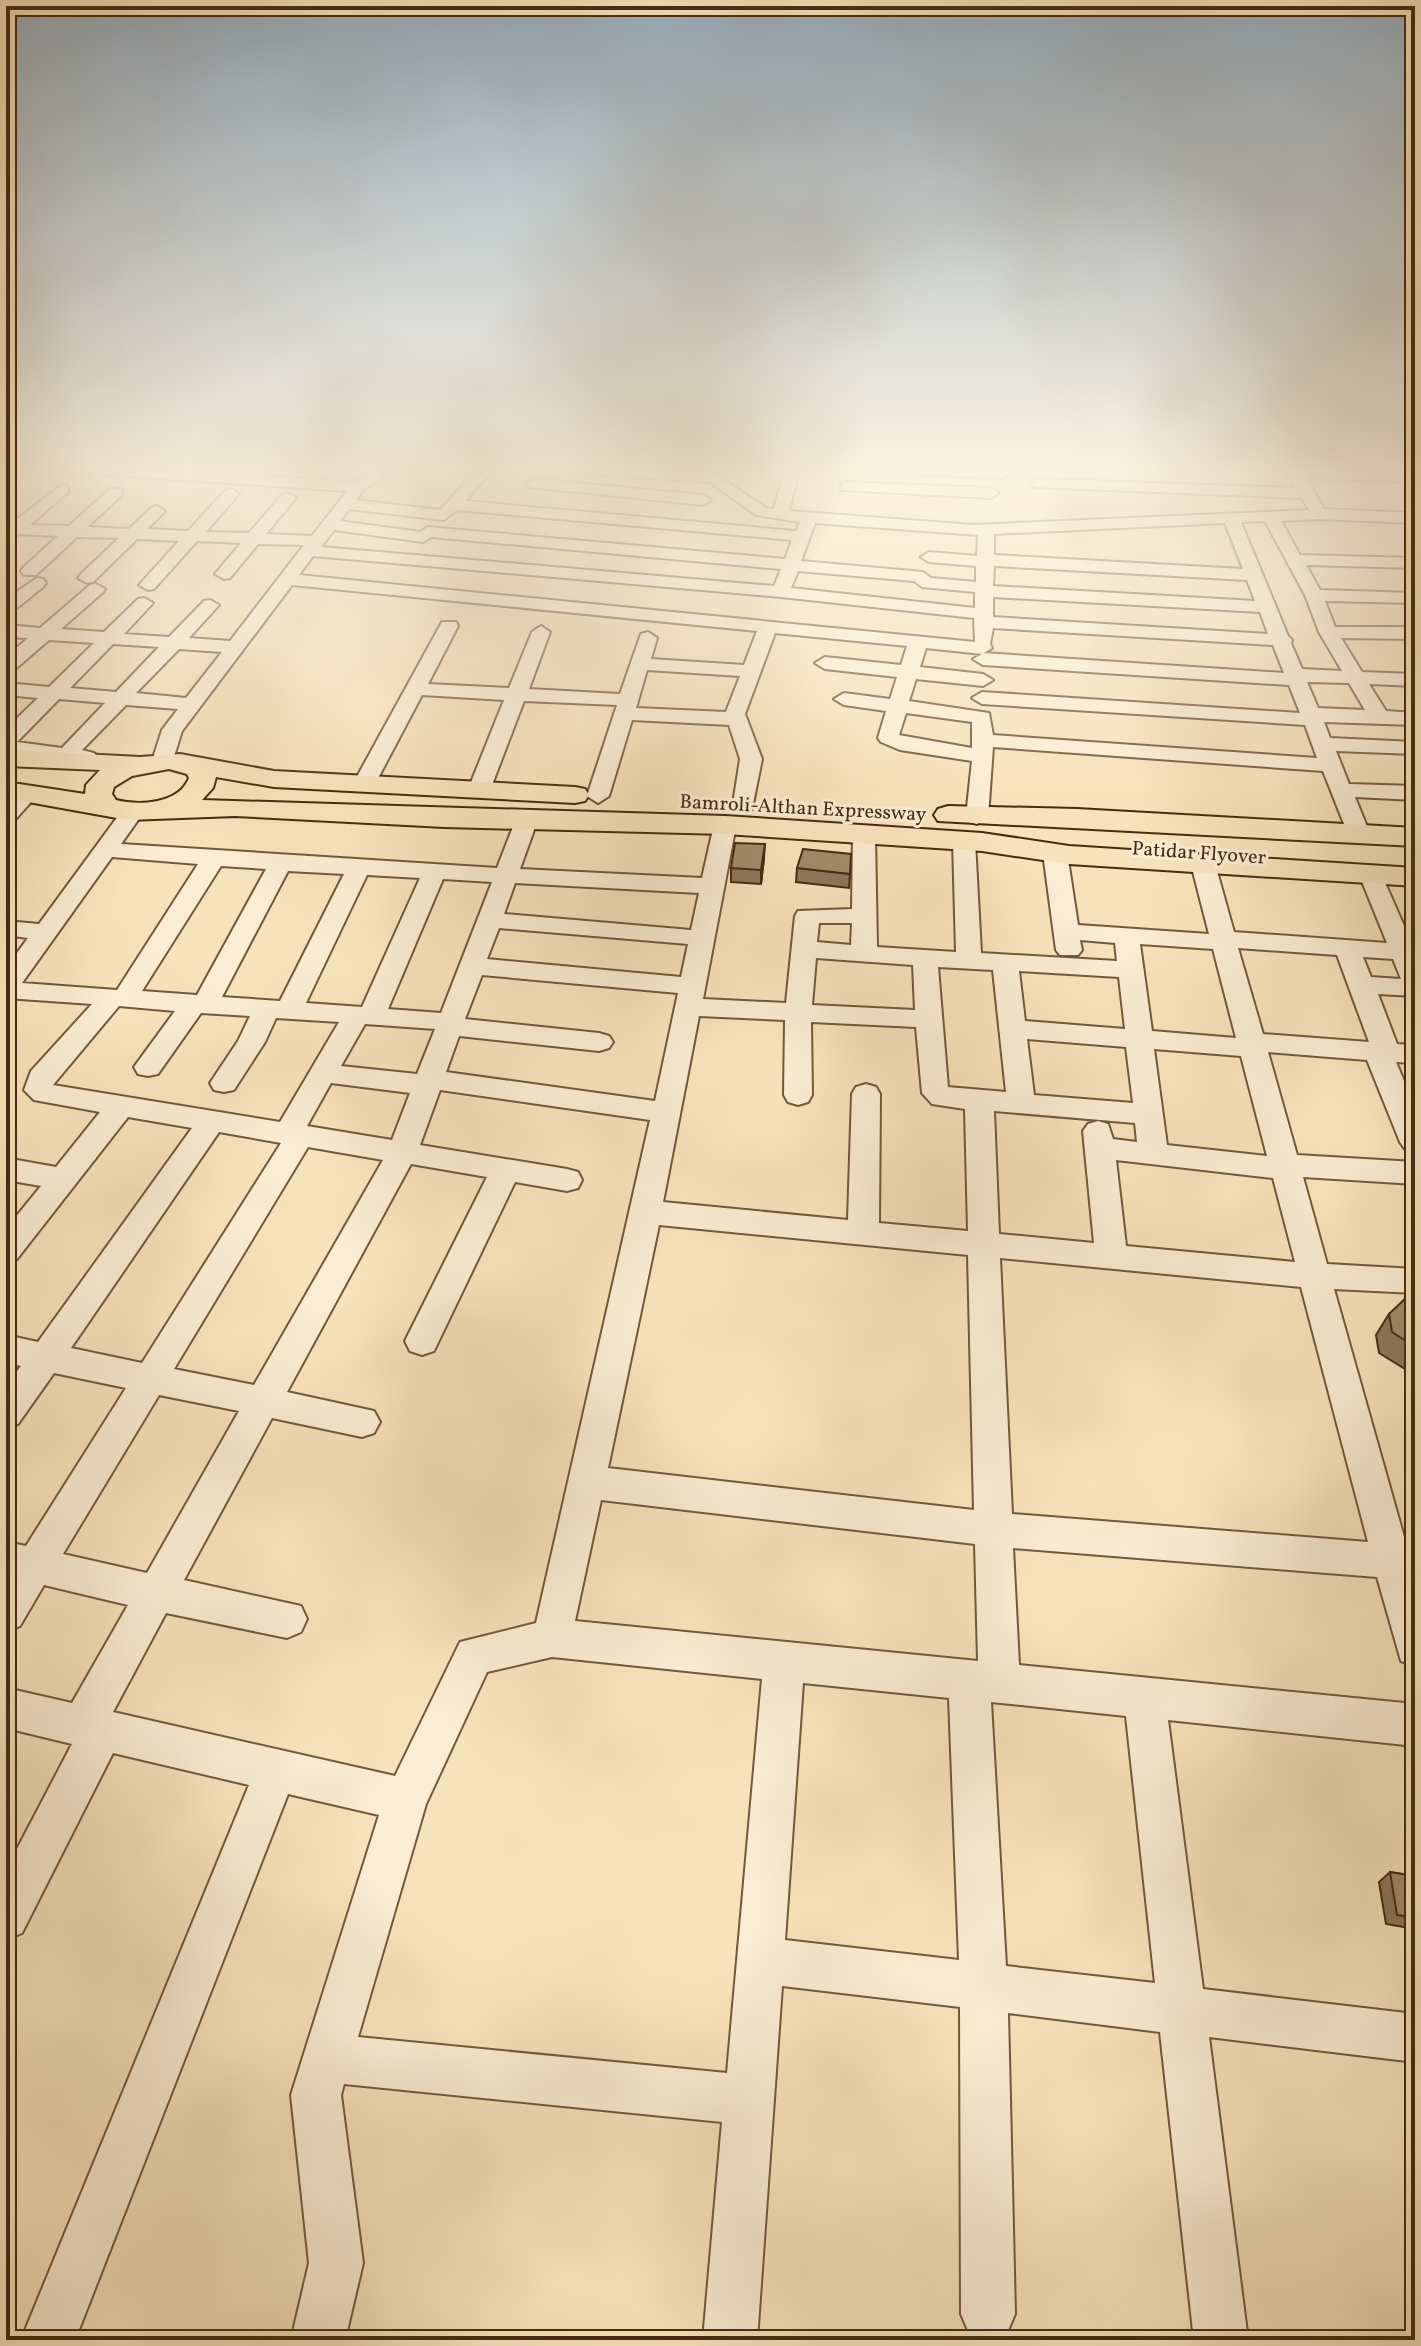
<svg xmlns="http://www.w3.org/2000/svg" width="1421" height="2346" font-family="Vollkorn,serif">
<rect width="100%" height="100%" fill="#f7e3bb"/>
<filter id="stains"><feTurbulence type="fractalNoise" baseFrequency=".0025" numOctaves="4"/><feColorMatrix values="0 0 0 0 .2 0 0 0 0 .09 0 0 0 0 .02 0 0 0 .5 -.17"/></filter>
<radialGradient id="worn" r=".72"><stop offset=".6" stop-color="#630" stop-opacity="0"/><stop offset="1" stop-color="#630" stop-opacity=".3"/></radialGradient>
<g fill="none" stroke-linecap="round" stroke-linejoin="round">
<defs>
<path id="minor" d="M 57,467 L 129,467 L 355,482 L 378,467 L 395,467 L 363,490 L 356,500 L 440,510 L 473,475 L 478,473 L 486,478 L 465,501 L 796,531 L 800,522 L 756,515 L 710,482 L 562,472 L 554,467 L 623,467 L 714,473 L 766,508 L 774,509 L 785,467 L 800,467 L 789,511 L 974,525 L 1309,510 L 1302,498 L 1033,487 L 1030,484 L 1038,479 L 1296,488 L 1285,467 L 1415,472 L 1415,482 L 1306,478 L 1324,509 L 1415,513 L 1415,523 L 1319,519 L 1281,521 L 1300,555 L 1415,558 L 1415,568 L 1306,565 L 1320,590 L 1415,593 L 1415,603 L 1325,601 L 1335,627 L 1415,627 L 1415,639 L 1341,638 L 1362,672 L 1415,674 L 1415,686 L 1369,684 L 1386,711 L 1415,713 L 1415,725 L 1324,722 L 1330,738 L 1415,742 L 1415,754 L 1336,751 L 1349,784 L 1415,786 L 1415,800 L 1355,797 L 1370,834 L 1367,839 L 1351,839 L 1348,834 L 1323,771 L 993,747 L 988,817 L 977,824 L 969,822 L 966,817 L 972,761 L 900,750 L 881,742 L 878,738 L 886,711 L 844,705 L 834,699 L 844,693 L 890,699 L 897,677 L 825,669 L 815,663 L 825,657 L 901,665 L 907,646 L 775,633 L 745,714 L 762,759 L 752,809 L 744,811 L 733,804 L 740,759 L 729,725 L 632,720 L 609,796 L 598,803 L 587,796 L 617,705 L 524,701 L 490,790 L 487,795 L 471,795 L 468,790 L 504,700 L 422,695 L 375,784 L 364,791 L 353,784 L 442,622 L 456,622 L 458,626 L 428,684 L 509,688 L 532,632 L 541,626 L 550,632 L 529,689 L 620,694 L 641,634 L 648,632 L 657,638 L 651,659 L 744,665 L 757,631 L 292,585 L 182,731 L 171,766 L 163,767 L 152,761 L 162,730 L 178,709 L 126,705 L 82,750 L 94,753 L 98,757 L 94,761 L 87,763 L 6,753 L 6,729 L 38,698 L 6,695 L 6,683 L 49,687 L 94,643 L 49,640 L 13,671 L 6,673 L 6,657 L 28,638 L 6,637 L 6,625 L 40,628 L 90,585 L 96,584 L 105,589 L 102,593 L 61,629 L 104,632 L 138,599 L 144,598 L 153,603 L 124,634 L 169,637 L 204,601 L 210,600 L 219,605 L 189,638 L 230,641 L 304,545 L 258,544 L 230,578 L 224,579 L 215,574 L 241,543 L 197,541 L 154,589 L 148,590 L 139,585 L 179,541 L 137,539 L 93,582 L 87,583 L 78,578 L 81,574 L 119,538 L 77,537 L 36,575 L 24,575 L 21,571 L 24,567 L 58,536 L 19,534 L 8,540 L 6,524 L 11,524 L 63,484 L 68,486 L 68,492 L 30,525 L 69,526 L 110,489 L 122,489 L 122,495 L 87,527 L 129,529 L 151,508 L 157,506 L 165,511 L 147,529 L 188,531 L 225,491 L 231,489 L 239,494 L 206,532 L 249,533 L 282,495 L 288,493 L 296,498 L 266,534 L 312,536 L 347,491 L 65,472 ZM 349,509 L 444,520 L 457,510 L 792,540 L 785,559 L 428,527 L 420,532 L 340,521 ZM 1265,521 L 1305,595 L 1319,632 L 1342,671 L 1302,669 L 1291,643 L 1292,640 L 1288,636 L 1241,522 ZM 815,523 L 978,535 L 977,556 L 929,552 L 921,557 L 929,562 L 976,566 L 976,582 L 931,578 L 923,572 L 801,561 ZM 1225,523 L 1243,569 L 994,555 L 994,534 ZM 334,530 L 423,542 L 431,537 L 781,569 L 774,586 L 321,547 ZM 313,556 L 781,597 L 974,618 L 975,642 L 299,575 ZM 994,566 L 1247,580 L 1255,601 L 993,586 ZM 798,571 L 914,581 L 922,587 L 975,592 L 975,608 L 791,588 ZM 993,597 L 1260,612 L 1268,634 L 993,617 ZM 993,628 L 1273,645 L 1284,673 L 984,653 L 992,648 L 990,644 ZM 113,644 L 159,647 L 116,692 L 70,688 ZM 926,648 L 982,654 L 973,659 L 983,665 L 1289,685 L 1300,713 L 982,692 L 972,698 L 982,704 L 1305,725 L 1317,758 L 993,735 L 989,713 L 909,701 L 916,679 L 983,686 L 993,680 L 983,674 L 920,667 ZM 179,649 L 222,652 L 186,698 L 136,693 ZM 647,670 L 740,676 L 726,712 L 636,708 ZM 1307,682 L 1349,683 L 1365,710 L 1318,708 ZM 59,699 L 105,703 L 62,748 L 17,742 ZM 906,713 L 972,722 L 972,748 L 899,735 Z
M 856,467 C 881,466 998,462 1011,473 L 1003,478 L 864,472 Z
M 6,479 L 17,483 L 6,491 Z
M 534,479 L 703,495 L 711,500 L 703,505 L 529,487 L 526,484 Z
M 846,482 L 991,488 L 999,493 L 991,498 L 841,490 L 841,484 Z
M 37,578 L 43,579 L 46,583 L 43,587 L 12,612 L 6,613 L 6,599 Z
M 28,786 L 39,793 L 14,821 L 6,823 L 6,803 L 20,788 Z
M 132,806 L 143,813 L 121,844 L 497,868 L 516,819 L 527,812 L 538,819 L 520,869 L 702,878 L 714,825 L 717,820 L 733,820 L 736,825 L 703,999 L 786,1003 L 795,916 L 798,911 L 852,909 L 853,834 L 856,829 L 872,829 L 875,834 L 877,947 L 956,952 L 953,841 L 956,836 L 972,836 L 975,841 L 981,953 L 1117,961 L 1115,943 L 1080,940 L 1082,950 L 1078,955 L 1060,955 L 1056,950 L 1043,853 L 1047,848 L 1063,848 L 1067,853 L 1078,925 L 1209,934 L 1191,864 L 1195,859 L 1211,859 L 1215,864 L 1234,932 L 1387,943 L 1359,874 L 1363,869 L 1379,869 L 1415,951 L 1415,996 L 1378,994 L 1397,1044 L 1415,1045 L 1415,1063 L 1396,1062 L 1415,1107 L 1415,1152 L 1405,1149 L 1400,1142 L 1367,1060 L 1268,1052 L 1297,1155 L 1415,1162 L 1415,1184 L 1303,1177 L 1327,1264 L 1415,1269 L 1415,1293 L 1334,1289 L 1415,1576 L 1415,1666 L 1401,1661 L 1377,1577 L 1013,1548 L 1019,1665 L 1415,1704 L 1415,1746 L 1168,1720 L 1203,1989 L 1415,2014 L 1415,2062 L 1209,2037 L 1248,2340 L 1194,2340 L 1160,2032 L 1008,2013 L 1015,2314 L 1007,2333 L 991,2340 L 969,2333 L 961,2314 L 960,2007 L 782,1986 L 757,2340 L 703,2340 L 722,2122 L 344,2084 L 341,2095 L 363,2263 L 345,2340 L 291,2340 L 309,2263 L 291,2095 L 379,1815 L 288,1794 L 75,2340 L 21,2340 L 249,1785 L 113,1753 L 22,1933 L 6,1940 L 6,1870 L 72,1744 L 6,1728 L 6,1688 L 72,1703 L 128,1605 L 44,1585 L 20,1626 L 6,1632 L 6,1542 L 26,1546 L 126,1388 L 54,1373 L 18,1424 L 6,1429 L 6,1386 L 21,1366 L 6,1363 L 6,1335 L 38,1342 L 192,1128 L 128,1117 L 17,1259 L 6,1263 L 6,1229 L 41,1186 L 6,1180 L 6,1158 L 56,1167 L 100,1112 L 34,1100 L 24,1090 L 31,1071 L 92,1004 L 6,998 L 6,968 L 28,938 L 6,935 L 6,921 L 39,924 L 124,808 ZM 112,857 L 198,864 L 117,990 L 22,983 ZM 221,866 L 266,869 L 197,995 L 142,991 ZM 288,871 L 344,874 L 280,1001 L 222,997 ZM 367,875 L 420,878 L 362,1007 L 306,1003 ZM 443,879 L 492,882 L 441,1013 L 388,1009 ZM 515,883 L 699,893 L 691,930 L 504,914 ZM 819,923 L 852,923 L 851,945 L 817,942 ZM 499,928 L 688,944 L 681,977 L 487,959 ZM 1140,944 L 1213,949 L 1236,1038 L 1152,1031 ZM 1238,948 L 1337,955 L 1369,1042 L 1263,1034 ZM 1363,957 L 1393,959 L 1401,979 L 1371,977 ZM 816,958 L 913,965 L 915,1010 L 812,1005 ZM 938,967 L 993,970 L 1006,1092 L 948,1087 ZM 1019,971 L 1119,977 L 1125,1029 L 1025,1021 ZM 482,975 L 678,993 L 655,1101 L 446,1072 L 459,1036 L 599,1051 L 609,1048 L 613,1042 L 609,1036 L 599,1033 L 465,1019 ZM 119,1006 L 175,1011 L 134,1067 L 138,1074 L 148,1076 L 158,1074 L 201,1013 L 250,1016 L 238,1041 L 210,1083 L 214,1090 L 224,1092 L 234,1090 L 265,1042 L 276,1018 L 339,1022 L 280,1122 L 53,1085 ZM 699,1016 L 785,1020 L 784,1095 L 788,1102 L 798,1105 L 808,1102 L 812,1095 L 811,1022 L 916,1027 L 922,1093 L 932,1104 L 965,1109 L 968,1231 L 879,1223 L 880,1094 L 876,1087 L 866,1084 L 856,1087 L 852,1094 L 848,1220 L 663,1202 ZM 365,1024 L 435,1029 L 417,1074 L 341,1066 ZM 1027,1039 L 1126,1047 L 1133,1103 L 1034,1095 ZM 1154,1049 L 1241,1056 L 1267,1156 L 1167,1145 ZM 331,1083 L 410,1093 L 392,1140 L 307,1126 ZM 440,1090 L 650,1120 L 536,1623 L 460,1642 L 395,1776 L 113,1712 L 166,1613 L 287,1638 L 301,1632 L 307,1619 L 301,1606 L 184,1580 L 272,1418 L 362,1437 L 374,1433 L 380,1422 L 374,1411 L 287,1392 L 411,1164 L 487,1177 L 405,1341 L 410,1351 L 422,1355 L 434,1351 L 515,1182 L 567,1191 L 578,1188 L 582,1180 L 578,1172 L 567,1169 L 420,1145 ZM 994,1111 L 1135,1123 L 1137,1142 L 1113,1139 L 1108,1124 L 1098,1121 L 1088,1124 L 1083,1131 L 1094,1243 L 999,1234 ZM 219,1132 L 281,1143 L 142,1363 L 71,1348 ZM 308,1147 L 383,1160 L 254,1385 L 174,1369 ZM 1116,1160 L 1273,1178 L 1295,1262 L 1126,1246 ZM 659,1225 L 968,1255 L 974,1510 L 608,1468 ZM 1000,1258 L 1301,1287 L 1368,1542 L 1012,1514 ZM 159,1395 L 239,1411 L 147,1573 L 63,1554 ZM 601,1500 L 975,1544 L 978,1661 L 575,1621 ZM 552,1657 L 762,1679 L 727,2073 L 358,2037 L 426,1804 L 487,1672 ZM 803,1683 L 949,1698 L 959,1960 L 785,1940 ZM 991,1702 L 1126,1716 L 1155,1983 L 1006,1966 Z"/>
<path id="major" d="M 6,750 L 140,757 L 180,754 L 274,771 L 575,787 L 585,789 L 589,795 L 585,801 L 575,803 L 274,787 L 216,777 L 213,788 L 202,800 L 725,816 L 982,833 L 1069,846 L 1415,868 L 1415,886 L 1069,864 L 982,851 L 725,834 L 444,827 L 235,816 L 128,820 L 6,798 L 6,782 L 85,794 L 86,785 L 100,770 L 6,766 ZM 169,769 L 187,774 L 189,778 C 179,804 139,806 116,800 L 112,794 L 114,787 L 132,776 Z
M 948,806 L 1077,809 L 1415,828 L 1415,846 L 938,821 L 934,815 L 938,809 Z"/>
</defs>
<use href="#minor" stroke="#73583c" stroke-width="4"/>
<use href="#major" stroke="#472a12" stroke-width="4"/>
<use href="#minor" fill="#faedd3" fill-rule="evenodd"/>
<use href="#major" fill="#f7e3bb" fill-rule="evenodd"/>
</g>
<path fill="#8c775b" stroke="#472a12" stroke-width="2" d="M 764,858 L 761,884 L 731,882 L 731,868 Z
M 797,868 L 850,874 L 849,888 L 796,882 Z
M 1415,1293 L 1415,1373 L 1410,1372 L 1379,1353 L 1376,1335 L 1389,1314 Z
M 1390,1872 L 1415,1876 L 1415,1929 L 1386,1924 L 1379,1882 Z"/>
<path fill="#72614a" stroke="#472a12" stroke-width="2" d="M 765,844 L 764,858 L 761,884 L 761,870 Z"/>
<path fill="#a38a6a" stroke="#472a12" stroke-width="2" d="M 735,843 L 765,844 L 761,870 L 731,868 Z
M 803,849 L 851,854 L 850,874 L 797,868 Z
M 1412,1292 L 1415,1293 L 1415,1347 L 1392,1332 L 1389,1314 Z
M 1390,1872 L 1415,1876 L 1415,1918 L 1397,1915 Z"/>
<linearGradient id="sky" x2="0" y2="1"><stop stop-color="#96aebf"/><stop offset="0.59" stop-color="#fbf2e0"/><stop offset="1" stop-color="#fbf2e0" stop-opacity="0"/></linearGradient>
<rect width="1421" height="795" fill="url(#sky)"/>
<g text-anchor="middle" stroke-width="6" stroke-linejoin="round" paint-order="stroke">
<g font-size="20" fill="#472a12" stroke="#faedd3">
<text transform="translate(803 807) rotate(3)" y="7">Bamroli-Althan Expressway</text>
<text transform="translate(1199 852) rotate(4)" y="7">Patidar Flyover</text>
</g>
</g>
<rect width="1421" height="2346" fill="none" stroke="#f7e3bb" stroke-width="32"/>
<rect x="8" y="8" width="1405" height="2330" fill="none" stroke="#472a12" stroke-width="4"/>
<rect x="16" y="16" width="1389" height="2314" fill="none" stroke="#472a12" stroke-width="2"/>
<rect width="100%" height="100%" filter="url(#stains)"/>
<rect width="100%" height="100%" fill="url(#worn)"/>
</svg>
